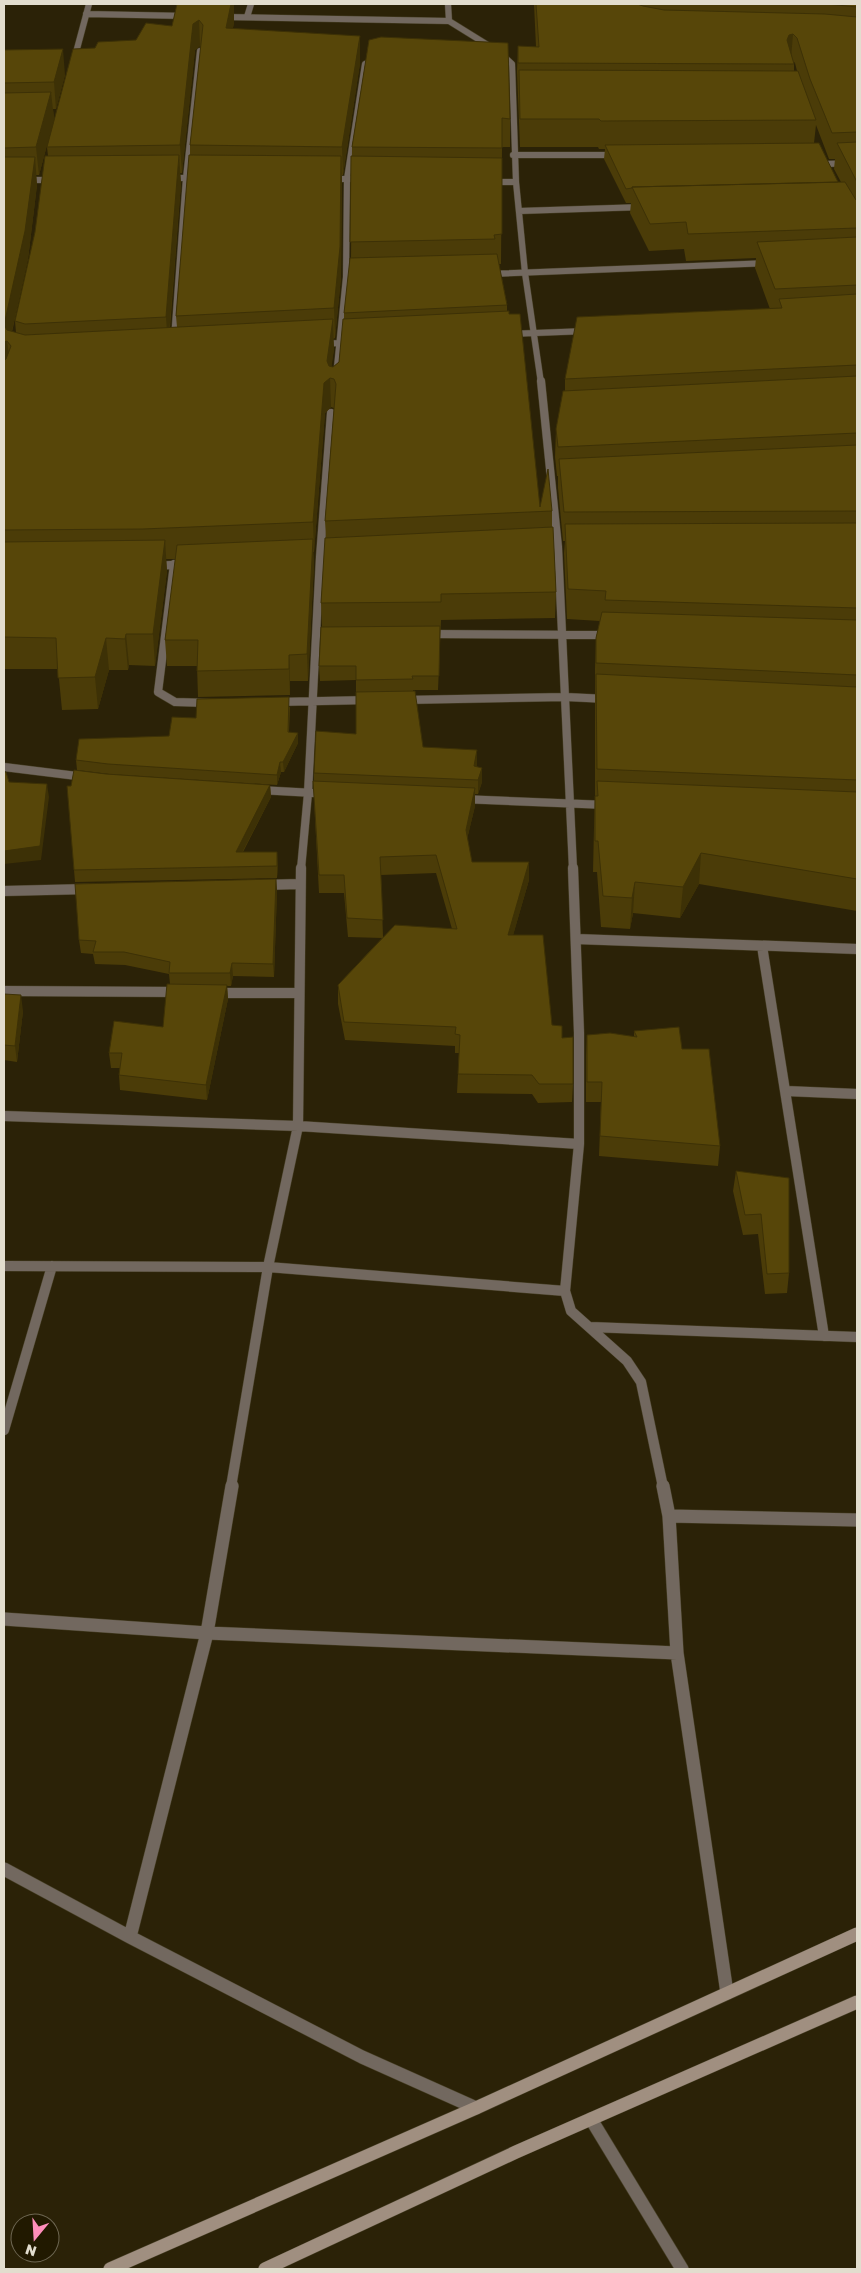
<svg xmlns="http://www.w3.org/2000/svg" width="861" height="2273" font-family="'Golos Text',sans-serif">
<rect width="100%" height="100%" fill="#2b2207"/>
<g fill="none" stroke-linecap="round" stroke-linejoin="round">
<defs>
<path id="minor-far3" d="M 448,4 L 449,21 L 499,52 L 512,64 L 516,182 L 525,273 L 541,383
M 86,14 L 188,16
M 222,17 L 449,21
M 247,17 L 251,4
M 74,60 L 89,4
M 513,155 L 617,155
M 825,164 L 857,163
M 167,178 L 200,178
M 329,179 L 365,179
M 4,180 L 55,180
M 489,182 L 516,182
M 519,211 L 644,207
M 489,274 L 769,263
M 509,334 L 587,331
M 174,339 L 186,178 L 200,51
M 321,344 L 354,342
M 336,377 L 346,277 L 347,179 L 365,64 L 377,59"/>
<path id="minor-far2" d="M 541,381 L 558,547 L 573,869
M 174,564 L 158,692 L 175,702 L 209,703
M 154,566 L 187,564
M 428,634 L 609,635
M 404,700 L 566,697 L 607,699
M 276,702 L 369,700
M 4,767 L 85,777
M 259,790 L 314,793
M 461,799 L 607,805
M 301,869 L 308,793 L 320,557 L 331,413"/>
<path id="minor-far1" d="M 573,868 L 579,1033 L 579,1144 L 565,1291 L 571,1311 L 627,1361 L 641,1382 L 663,1487
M 263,885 L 299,884
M 4,891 L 88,889
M 576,939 L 857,949
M 762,946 L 824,1336
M 4,991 L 179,992
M 216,993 L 297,993
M 786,1091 L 857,1094
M 4,1116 L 298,1126 L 579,1144
M 4,1266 L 268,1267 L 565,1291
M 590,1327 L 857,1337
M 4,1430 L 52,1266
M 231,1487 L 268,1267 L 298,1126 L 301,868"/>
<path id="minor" d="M 663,1486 L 669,1516 L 677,1653 L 727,1993
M 669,1516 L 857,1520
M 4,1619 L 207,1633 L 677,1653
M 4,1869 L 130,1937 L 362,2057 L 476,2108
M 130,1937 L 207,1633 L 232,1486
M 591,2119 L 682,2269"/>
<path id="secondary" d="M 110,2269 L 476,2108 L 857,1934
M 265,2269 L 516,2152 L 857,2002"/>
</defs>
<use href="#minor-far3" stroke="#484027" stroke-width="7"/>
<use href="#minor-far2" stroke="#484027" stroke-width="9"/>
<use href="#minor-far1" stroke="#484027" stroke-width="11"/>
<use href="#minor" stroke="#484027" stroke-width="14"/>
<use href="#secondary" stroke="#484027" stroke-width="14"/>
<use href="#minor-far3" stroke="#72685f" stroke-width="6"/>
<use href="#minor-far2" stroke="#72685f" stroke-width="8"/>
<use href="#minor-far1" stroke="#72685f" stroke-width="10"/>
<use href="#minor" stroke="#72685f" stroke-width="13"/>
<use href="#secondary" stroke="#a08f80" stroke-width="13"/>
</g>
<path fill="#4b3c08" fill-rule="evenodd" d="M 177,4 L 234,4 L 234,22 L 233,28 L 360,63 L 343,175 L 342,175 L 341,277 L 335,338 L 333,339 L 334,349 L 331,367 L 333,367 L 339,362 L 344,319 L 344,313 L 351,258 L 352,147 L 369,40 L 510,119 L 510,147 L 502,147 L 501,264 L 499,264 L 507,305 L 507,311 L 540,507 L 552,511 L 552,527 L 556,592 L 555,618 L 441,620 L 438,690 L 413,690 L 413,691 L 423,747 L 477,764 L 476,767 L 482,768 L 482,782 L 478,794 L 475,794 L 475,806 L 467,839 L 472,862 L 529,862 L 529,880 L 513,935 L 552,1025 L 562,1038 L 573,1084 L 572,1102 L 538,1103 L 532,1094 L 457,1093 L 459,1053 L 455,1053 L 455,1046 L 345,1040 L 338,1004 L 338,985 L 382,938 L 348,937 L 344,893 L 319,893 L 314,799 L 314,773 L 356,734 L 356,680 L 320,681 L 319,666 L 322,627 L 321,603 L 326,537 L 325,521 L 334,408 L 331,407 L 325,413 L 314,552 L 313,552 L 314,564 L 308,681 L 290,681 L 290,695 L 198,697 L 197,666 L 167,666 L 165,640 L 176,559 L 166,559 L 167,571 L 155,666 L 129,665 L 128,670 L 109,670 L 98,709 L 62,710 L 58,669 L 4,669 L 4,50 L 65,75 L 56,109 L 53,109 L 54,119 L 39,175 L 36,175 L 37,185 L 28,259 L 12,332 L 16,333 L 15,321 L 35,232 L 48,156 L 47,147 L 95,48 L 136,40 L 172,26 ZM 200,46 L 201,47 L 190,145 L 190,155 L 176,316 L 177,327 L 170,328 L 181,183 L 180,173 L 182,173 L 195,50 ZM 436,873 L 452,929 L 383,937 L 381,875 Z
M 534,4 L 857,4 L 857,911 L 699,884 L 680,918 L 633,913 L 630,929 L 601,927 L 597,872 L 593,872 L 594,827 L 595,796 L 595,668 L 596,638 L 600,621 L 567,619 L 564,553 L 565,541 L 563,541 L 558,488 L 558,476 L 557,476 L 555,457 L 556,429 L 565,391 L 565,379 L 770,309 L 755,268 L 756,258 L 686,261 L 684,249 L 649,251 L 630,213 L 631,203 L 626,203 L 604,159 L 605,149 L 599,149 L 598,147 L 520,147 L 517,71 L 518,46 L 536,47 ZM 794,62 L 795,63 L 797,71 L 794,71 ZM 816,125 L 829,159 L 835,159 L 834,169 L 841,182 L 838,182 L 814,143 Z
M 290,707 L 289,732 L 298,743 L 284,772 L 281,772 L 277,785 L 109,774 L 77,770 L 76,760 L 169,736 L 196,718 Z
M 106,774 L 270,785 L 271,797 L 243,852 L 278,864 L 277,878 L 75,882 L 74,870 L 71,786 Z
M 276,879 L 277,891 L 274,977 L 233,976 L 231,986 L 227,986 L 228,999 L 207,1100 L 120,1090 L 119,1075 L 120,1068 L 111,1068 L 109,1053 L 163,1027 L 170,984 L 169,974 L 125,965 L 95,964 L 93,954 L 81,953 L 79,940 Z
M 4,994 L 23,1011 L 17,1062 L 4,1060 Z
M 634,1031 L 682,1049 L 720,1146 L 718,1166 L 599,1156 L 601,1102 L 586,1102 L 586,1055 L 587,1035 L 634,1037 Z
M 736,1171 L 789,1178 L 789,1273 L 787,1293 L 765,1294 L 758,1234 L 743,1235 L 733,1191 Z"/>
<path fill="#3d3106" d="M 231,4 L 234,4 L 234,22 L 228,54 L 226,28 Z
M 199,20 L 200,46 L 195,50 L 182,173 L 180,145 L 193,24 Z
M 793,34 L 791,59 L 787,60 L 785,65 L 787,40 L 789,35 Z
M 360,36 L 360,63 L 343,175 L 342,147 Z
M 63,49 L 65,75 L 56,109 L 54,82 Z
M 51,92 L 54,119 L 39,175 L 36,147 Z
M 179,155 L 181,183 L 168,347 L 166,317 Z
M 341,156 L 342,185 L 341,277 L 335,338 L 334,308 Z
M 35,157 L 37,185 L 28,259 L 9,344 L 7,341 L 11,370 L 4,374 L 4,325 Z
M 333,319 L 334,349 L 330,378 L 331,407 L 325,413 L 314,552 L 313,522 L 324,383 Z
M 313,539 L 314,564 L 308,681 L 307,654 Z
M 165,540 L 167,571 L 155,666 L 153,634 Z
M 126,634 L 129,665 L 128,670 L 125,639 Z
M 106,638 L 109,670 L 98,709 L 95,677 Z
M 289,655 L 290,681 L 290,695 L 289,669 Z
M 298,733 L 298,743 L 284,772 L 283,762 Z
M 477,750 L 477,764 L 474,780 L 474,766 Z
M 280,762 L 281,772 L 277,785 L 277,775 Z
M 482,768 L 482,782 L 478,794 L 478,780 Z
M 47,784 L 49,797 L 41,860 L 4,864 L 4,851 Z
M 270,785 L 271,797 L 236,864 L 236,852 Z
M 475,788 L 475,806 L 465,848 L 466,830 Z
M 277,852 L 278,864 L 277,878 Z
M 701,853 L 699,884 L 680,918 L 683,887 Z
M 529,862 L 529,880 L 508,953 L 508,935 Z
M 276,879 L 277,891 L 274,977 L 273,964 Z
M 635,882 L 633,913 L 630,929 L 632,898 Z
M 232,963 L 233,976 L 231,986 L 230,973 Z
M 227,985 L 228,999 L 207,1100 L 206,1085 Z
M 21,995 L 23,1011 L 17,1062 L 15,1046 Z"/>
<path fill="#574609" stroke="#3d3106" d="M 177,4 L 231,4 L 226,28 L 360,36 L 342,147 L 190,145 L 203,25 L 199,20 L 193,24 L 180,145 L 47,147 L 73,49 L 95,48 L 98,42 L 136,40 L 146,23 L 172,26 Z
M 536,4 L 637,4 L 643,6 L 664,10 L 825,14 L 857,17 L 857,132 L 832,133 L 810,79 L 797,38 L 793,34 L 789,35 L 787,40 L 794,64 L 518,63 L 518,46 L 539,47 Z
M 827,4 L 857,4 L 857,7 Z
M 381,37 L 508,43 L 510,119 L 502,118 L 502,148 L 352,147 L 369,40 Z
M 63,49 L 54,82 L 4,83 L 4,50 Z
M 519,70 L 798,71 L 816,120 L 601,121 L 599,119 L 520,119 Z
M 51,92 L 36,147 L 4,148 L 4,93 Z
M 857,142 L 857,182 L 837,143 Z
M 819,143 L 838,182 L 632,187 L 632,188 L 626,189 L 605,145 Z
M 179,155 L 166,317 L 25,324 L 15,321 L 35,232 L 45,156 Z
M 189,155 L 341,156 L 340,247 L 334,308 L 176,316 Z
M 351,156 L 502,158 L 502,234 L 494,235 L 495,239 L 350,242 Z
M 4,157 L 35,157 L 25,231 L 4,325 L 7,330 L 25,335 L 333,319 L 327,361 L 329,366 L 333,367 L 339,362 L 343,319 L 509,311 L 509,314 L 520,314 L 540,507 L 548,469 L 552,511 L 325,521 L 336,384 L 334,379 L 330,378 L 324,383 L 313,522 L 143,529 L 4,530 L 4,361 L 6,359 L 11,346 L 7,341 L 4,342 Z
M 845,182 L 856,200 L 857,201 L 857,228 L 688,234 L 686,222 L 650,224 L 632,187 Z
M 857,237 L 857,285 L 775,289 L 757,242 Z
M 497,254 L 507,305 L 344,313 L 350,258 Z
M 857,294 L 857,365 L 565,379 L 577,317 L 782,308 L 779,299 Z
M 857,376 L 857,433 L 558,447 L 556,429 L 563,391 Z
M 857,445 L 857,511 L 564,512 L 559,459 Z
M 857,523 L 857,608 L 605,600 L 606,591 L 568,589 L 565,524 Z
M 553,527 L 556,592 L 441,594 L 441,602 L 321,603 L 325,538 Z
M 313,539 L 307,654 L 289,655 L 289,669 L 197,671 L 198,640 L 165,640 L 177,545 Z
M 165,540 L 153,634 L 126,634 L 125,639 L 106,638 L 95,677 L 58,678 L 56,638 L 4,637 L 4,542 Z
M 602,612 L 857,620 L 857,675 L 596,663 L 596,638 Z
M 440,626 L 439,676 L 412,676 L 413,679 L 356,680 L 356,666 L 319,666 L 321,627 Z
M 596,674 L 857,687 L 857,780 L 597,769 Z
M 415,691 L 423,747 L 477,750 L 474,766 L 482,768 L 478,780 L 314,773 L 316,731 L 356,734 L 356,692 Z
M 289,697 L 288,732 L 298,733 L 283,762 L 280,762 L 277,775 L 108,764 L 76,760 L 79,739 L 169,736 L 172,717 L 196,718 L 197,699 Z
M 74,770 L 106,774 L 270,785 L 236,852 L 277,852 L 277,866 L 74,870 L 67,786 L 71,786 Z
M 4,772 L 6,772 L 9,782 L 47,784 L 40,846 L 4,851 Z
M 313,781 L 475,788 L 466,830 L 472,862 L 529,862 L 508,935 L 543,935 L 552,1025 L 562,1026 L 562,1038 L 573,1037 L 573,1084 L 539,1084 L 532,1075 L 458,1074 L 460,1035 L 455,1034 L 456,1027 L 344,1022 L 338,985 L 395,925 L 457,929 L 436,855 L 380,857 L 383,920 L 347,918 L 344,875 L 319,875 Z
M 597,781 L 857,792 L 857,879 L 701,853 L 683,887 L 635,882 L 632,898 L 603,896 L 598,841 L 595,841 L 595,796 L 598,796 Z
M 276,879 L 273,964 L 232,963 L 230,973 L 169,973 L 170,962 L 124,952 L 93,952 L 96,941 L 79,940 L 75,884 Z
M 167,984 L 227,985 L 206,1085 L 119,1075 L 122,1053 L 109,1053 L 114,1021 L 163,1027 Z
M 4,994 L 21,995 L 15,1046 L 4,1045 Z
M 679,1027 L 682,1049 L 709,1049 L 720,1146 L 600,1136 L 602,1082 L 587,1082 L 587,1035 L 610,1033 L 637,1037 L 634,1031 Z
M 736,1171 L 789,1178 L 789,1273 L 767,1274 L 761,1214 L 745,1215 Z"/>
<rect width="861" height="2273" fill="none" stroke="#e2ddce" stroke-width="10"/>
<g transform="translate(35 2238) rotate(198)"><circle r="24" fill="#211900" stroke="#6e6752"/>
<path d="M0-4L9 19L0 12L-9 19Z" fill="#ff8ebb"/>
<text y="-8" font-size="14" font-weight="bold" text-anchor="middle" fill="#e2ddce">N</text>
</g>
</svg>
